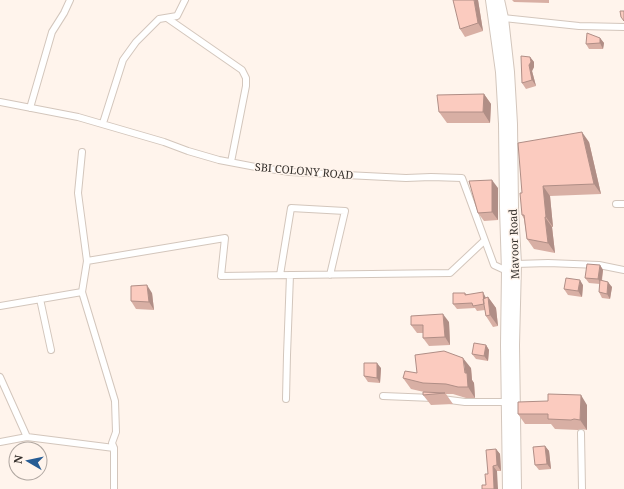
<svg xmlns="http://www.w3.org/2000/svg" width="624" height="489" font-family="'Noto Serif',serif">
<rect width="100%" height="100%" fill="#fff4ec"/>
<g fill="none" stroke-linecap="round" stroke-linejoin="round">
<defs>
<path id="street" d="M 167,18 L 242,70 L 246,78 L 246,86 L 231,162
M 503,18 L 579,26 L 624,27
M 0,102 L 78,117 L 164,142 L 188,151 L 219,160 L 256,167 L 290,172 L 346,175 L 406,178 L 431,177 L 462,178 L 494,265 L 507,271 L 516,264 L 548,263 L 599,265 L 624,270
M 30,108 L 52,32 L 64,13 L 70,0
M 103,123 L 123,60 L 136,42 L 159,19 L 177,16 L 185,0
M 82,152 L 78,193 L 87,261
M 616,204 L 624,204
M 280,275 L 291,208 L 345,211 L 330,275
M 40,299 L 51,350
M 0,306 L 82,292
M 0,377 L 27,437
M 383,396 L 433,398
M 286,399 L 287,355 L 290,275
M 442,399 L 465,402 L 506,402
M 581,433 L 582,489
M 0,442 L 27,437 L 114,448
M 114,489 L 114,448 L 112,443 L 116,432 L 115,401 L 82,292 L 87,261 L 225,238 L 221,276 L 450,273 L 484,241"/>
<path id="primary" d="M 491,0 L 501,72 L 504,124 L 505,208 L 507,271 L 506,345 L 508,489
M 499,0 L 503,18 L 509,72 L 512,124 L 513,208 L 516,264 L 514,345 L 516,489"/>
</defs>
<use href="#street" stroke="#d3c6bc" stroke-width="8"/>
<use href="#primary" stroke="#d3c6bc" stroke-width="12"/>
<use href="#street" stroke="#fff" stroke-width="6"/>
<use href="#primary" stroke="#fff" stroke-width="10"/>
</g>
<path fill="#d8afa4" d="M 478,0 L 483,31 L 465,37 L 460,29 Z
M 512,0 L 549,0 L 549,3 L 514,2 Z
M 600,38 L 604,43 L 603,49 L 589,49 L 586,44 Z
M 530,57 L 534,62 L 534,67 L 532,71 L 536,86 L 526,89 L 522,83 Z
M 484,94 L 491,104 L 490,123 L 447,123 L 439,112 Z
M 589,142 L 601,194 L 550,196 L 553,227 L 552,227 L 555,253 L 534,249 L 527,239 L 524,219 L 522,215 L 522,193 Z
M 498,188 L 498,220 L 484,221 L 478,213 Z
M 600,265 L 603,270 L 602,281 L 612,287 L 610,299 L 602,298 L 599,292 L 600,284 L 589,283 L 585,278 Z
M 583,285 L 582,297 L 568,295 L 564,289 Z
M 152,293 L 154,310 L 136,309 L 131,301 Z
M 465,293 L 466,294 L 486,298 L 488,297 L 496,308 L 498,326 L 493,327 L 486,316 L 485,310 L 477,311 L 475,308 L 457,309 L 453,304 Z
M 449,322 L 450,345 L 429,346 L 423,338 L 423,333 L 417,333 L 411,325 Z
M 486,345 L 489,350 L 488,361 L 476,359 L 472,354 Z
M 381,368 L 380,383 L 368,382 L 364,376 Z
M 471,368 L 472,380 L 474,383 L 475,398 L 466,398 L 453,394 L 446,394 L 453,404 L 431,405 L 423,395 L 424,392 L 411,389 L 403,378 L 417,373 Z
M 587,405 L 587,430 L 581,429 L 578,430 L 555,429 L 551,424 L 525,424 L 518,414 Z
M 545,446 L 549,451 L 551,469 L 539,470 L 535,465 Z
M 496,449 L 500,454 L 501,471 L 497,471 L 486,485 Z"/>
<path fill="#b08e86" d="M 474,0 L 478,0 L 483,31 L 478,23 Z
M 600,38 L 604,43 L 603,49 L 600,43 Z
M 530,57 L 534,62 L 534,67 L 532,71 L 536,86 L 532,80 L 529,65 Z
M 484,94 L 491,104 L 490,123 L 483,112 Z
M 582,132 L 589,142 L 601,194 L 594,184 Z
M 492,180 L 498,188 L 498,220 L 492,212 Z
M 543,186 L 550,196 L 553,227 L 546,217 Z
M 545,217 L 552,227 L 555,253 L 548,243 Z
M 600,265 L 603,270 L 601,284 L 598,279 Z
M 580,280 L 583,285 L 582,297 L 578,291 Z
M 608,282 L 612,287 L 610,299 L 607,294 Z
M 147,285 L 152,293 L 154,310 L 149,302 Z
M 483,292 L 486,298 L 484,304 Z
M 488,297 L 496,308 L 498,326 L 490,315 Z
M 443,314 L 449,322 L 450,345 L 445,337 Z
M 486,345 L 489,350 L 488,361 L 484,356 Z
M 463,358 L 471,368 L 472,380 L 474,383 L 475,398 L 468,387 Z
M 377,363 L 381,368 L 380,383 L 377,378 Z
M 581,395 L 587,405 L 587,430 L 580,420 Z
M 545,446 L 549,451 L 551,469 L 547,464 Z
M 496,449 L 500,454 L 501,471 L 497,465 Z
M 493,466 L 497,471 L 498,489 L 494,489 Z"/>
<path fill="#fbcbbf" stroke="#b08e86" d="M 453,0 L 474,0 L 478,23 L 460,29 Z
M 620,11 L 624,11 L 624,21 L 621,17 Z
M 587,33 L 600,38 L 600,43 L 586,44 Z
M 521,56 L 530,57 L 531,62 L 529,65 L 532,80 L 522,83 Z
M 484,94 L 483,112 L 439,112 L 437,95 Z
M 582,132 L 594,184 L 543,186 L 546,217 L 545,217 L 548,243 L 527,239 L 524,215 L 522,215 L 520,193 L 522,193 L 518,143 Z
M 492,180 L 492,212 L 478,213 L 469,181 Z
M 587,264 L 600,265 L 598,279 L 585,278 Z
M 566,278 L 580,280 L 578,291 L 564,289 Z
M 600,280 L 608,282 L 607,294 L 599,292 Z
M 147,285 L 149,302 L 131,301 L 131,286 Z
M 483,292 L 484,304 L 473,306 L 472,303 L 453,304 L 453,293 L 465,293 L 465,295 Z
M 488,297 L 490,315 L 486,316 L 483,299 Z
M 443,314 L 445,337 L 423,338 L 423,325 L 411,325 L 411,316 Z
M 474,343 L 486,345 L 484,356 L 472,354 Z
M 444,351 L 463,358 L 465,373 L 467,373 L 468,387 L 458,387 L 446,384 L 423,383 L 403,378 L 405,371 L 417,373 L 415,355 Z
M 364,363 L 377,363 L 377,378 L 364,376 Z
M 423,392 L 445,393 L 423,395 Z
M 548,394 L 581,395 L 580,420 L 574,419 L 571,420 L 548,419 L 548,414 L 518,414 L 518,402 L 548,401 Z
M 545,446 L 547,464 L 535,465 L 533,447 Z
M 496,449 L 497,465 L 493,466 L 494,489 L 482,489 L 482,485 L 486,485 L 485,474 L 488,474 L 486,450 Z"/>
<g text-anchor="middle" stroke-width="3" stroke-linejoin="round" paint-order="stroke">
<g font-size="11" fill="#37322e" stroke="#fff4ec">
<text transform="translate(304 171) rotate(5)" y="4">SBI COLONY ROAD</text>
<text transform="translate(514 244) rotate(-92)" y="4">Mavoor Road</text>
</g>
</g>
<g transform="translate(28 461) rotate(279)"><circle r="19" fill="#fff4ec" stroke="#afa6a0"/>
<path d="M0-3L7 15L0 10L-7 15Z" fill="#265c94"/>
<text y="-6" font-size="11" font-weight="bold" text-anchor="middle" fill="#37322e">N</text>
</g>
</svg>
